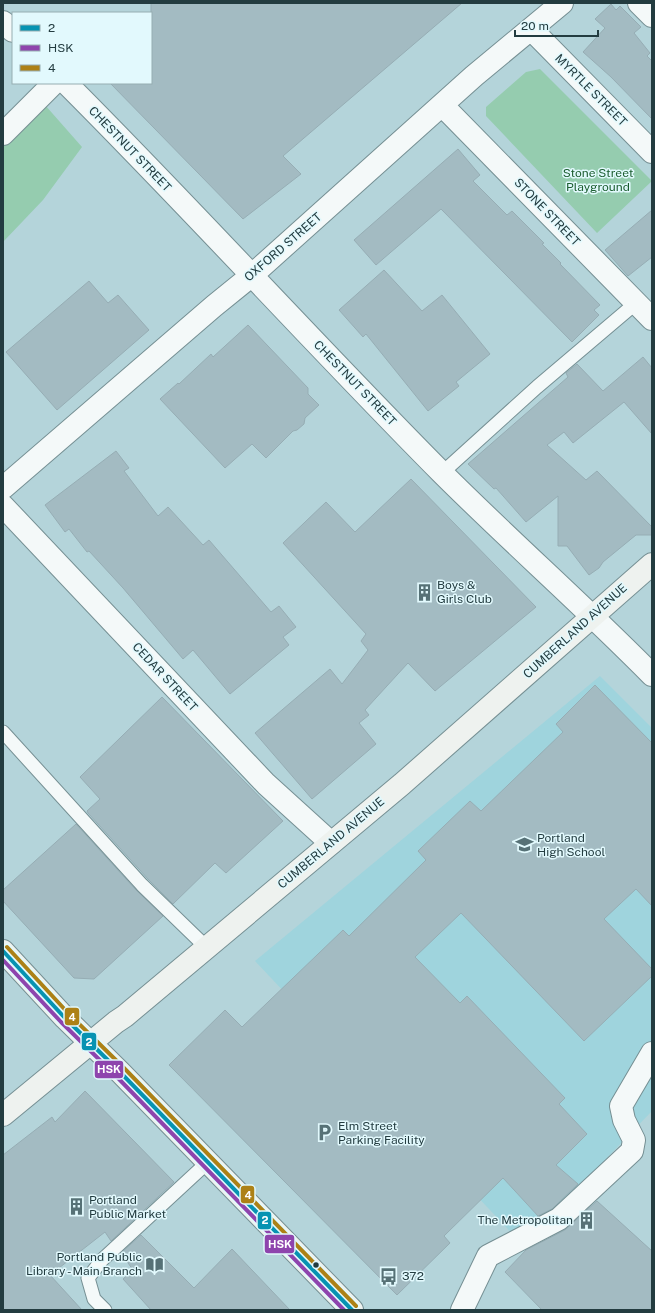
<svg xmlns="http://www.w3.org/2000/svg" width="655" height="1313" font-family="'Public Sans',sans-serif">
<rect width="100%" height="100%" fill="#b4d4da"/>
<path fill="#9fd4dd" d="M 600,676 L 652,728 L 652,1111 L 523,1245 L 255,961 Z"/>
<path fill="#95ccaf" d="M 540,69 L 652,181 L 597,233 L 486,116 L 486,107 L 526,72 Z
M 45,105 L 82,147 L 43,200 L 3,242 L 3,147 Z"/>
<path fill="#a3bbc2" stroke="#96adb4" d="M 151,3 L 462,3 L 283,156 L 301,174 L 243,219 L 110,83 L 151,83 Z
M 611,4 L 616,10 L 620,6 L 641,27 L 634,33 L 650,53 L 647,56 L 652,61 L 652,119 L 611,77 L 583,52 L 605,28 L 595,19 Z
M 458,149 L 480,175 L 473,181 L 507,215 L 512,211 L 544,243 L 542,244 L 561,263 L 560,264 L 600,305 L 594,310 L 599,315 L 572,342 L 441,209 L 376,265 L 354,240 Z
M 652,210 L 652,257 L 628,276 L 605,250 Z
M 384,270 L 422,311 L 442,295 L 490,354 L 456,382 L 459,386 L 428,411 L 366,334 L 363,337 L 339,310 Z
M 89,281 L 108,303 L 118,295 L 149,330 L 57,410 L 6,352 Z
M 248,325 L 308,388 L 308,394 L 319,405 L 305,418 L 304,424 L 297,430 L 293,431 L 266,458 L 252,444 L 225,468 L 160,399 L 178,383 L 179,384 L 211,354 L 213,357 Z
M 643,357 L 652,368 L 652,434 L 624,402 L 573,443 L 564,432 L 547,445 L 586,480 L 597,471 L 652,527 L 652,535 L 636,535 L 603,562 L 599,568 L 589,575 L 567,546 L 558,546 L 558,496 L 526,522 L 496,488 L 494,489 L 468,464 L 568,377 L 566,373 L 577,364 L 603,391 Z
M 116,451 L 129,468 L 124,471 L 158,516 L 168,507 L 203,545 L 209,540 L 271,612 L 279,606 L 296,627 L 283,637 L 289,645 L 230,694 L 193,650 L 183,659 L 123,588 L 89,551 L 87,552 L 69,529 L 65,532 L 45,505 Z
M 411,479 L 536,607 L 435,691 L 408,663 L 365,710 L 369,715 L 359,723 L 376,744 L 312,799 L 255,733 L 330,669 L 342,684 L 368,650 L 361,641 L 366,634 L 283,543 L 326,502 L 355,532 Z
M 595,685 L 652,743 L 652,906 L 636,889 L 604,919 L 652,969 L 652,976 L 584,1041 L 461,913 L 415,957 L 460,1003 L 467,996 L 565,1098 L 559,1104 L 587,1134 L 556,1165 L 578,1184 L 552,1209 L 538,1216 L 503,1178 L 444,1236 L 450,1243 L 397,1295 L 169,1065 L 225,1010 L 242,1027 L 343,930 L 349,936 L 426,860 L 418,851 L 470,801 L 481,811 L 563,732 L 556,724 Z
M 162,697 L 283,821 L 226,873 L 215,863 L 173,904 L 148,879 L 88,813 L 87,811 L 100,799 L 80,777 Z
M 76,824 L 136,890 L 163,916 L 94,979 L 74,978 L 3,901 L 3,890 Z
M 85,1091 L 174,1182 L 111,1241 L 105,1232 L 50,1275 L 82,1310 L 3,1310 L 3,1155 L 52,1117 L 55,1122 Z
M 597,1201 L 652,1251 L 652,1310 L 542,1310 L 505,1272 L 526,1250 L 565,1230 Z
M 141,1235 L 194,1288 L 232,1249 L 290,1310 L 151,1310 L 123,1279 L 133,1270 L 121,1253 Z"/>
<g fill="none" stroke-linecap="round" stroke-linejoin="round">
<defs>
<path id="lane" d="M 442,473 L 537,387 L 636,303
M 3,732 L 142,885 L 206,947
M 105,1310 L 94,1299 L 88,1278 L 102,1260 L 208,1162"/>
<path id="street" d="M 639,3 L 652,16
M 3,22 L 13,31
M 531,29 L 652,152
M 66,83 C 193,210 314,344 441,472 C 510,541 583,605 652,675
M 442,105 L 652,319
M 3,134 L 54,83
M 3,488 L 214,306 L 251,276 L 474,76 L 562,3
M 3,506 L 266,784 L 331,843
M 462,1310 L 488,1256 L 559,1219 L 632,1151 L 634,1140 L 624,1120 L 621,1106 L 652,1053"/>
<path id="secondary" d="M 3,951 L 65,1018 L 120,1072 L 352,1310
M 3,1115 L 116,1022 L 125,1016 L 402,784 L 652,564"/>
</defs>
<use href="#lane" stroke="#758f93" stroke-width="15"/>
<use href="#street" stroke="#758f93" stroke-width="24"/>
<use href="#secondary" stroke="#758f93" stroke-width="24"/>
<use href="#lane" stroke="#f4f9f9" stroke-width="13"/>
<use href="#street" stroke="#f4f9f9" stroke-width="22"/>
<use href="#secondary" stroke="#eef2ef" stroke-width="22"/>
<defs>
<path id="bus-1" d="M 3,951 L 65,1018 L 120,1072 L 352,1310"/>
<path id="bus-2" d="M 3,960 L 61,1022 L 116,1076 L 344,1310"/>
<path id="bus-3" d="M 7,947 L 69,1014 L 124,1068 L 356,1306"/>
</defs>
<use href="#bus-1" stroke="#e2f9fd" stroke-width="7"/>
<use href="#bus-2" stroke="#e2f9fd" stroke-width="7"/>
<use href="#bus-3" stroke="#e2f9fd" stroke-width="7"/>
<use href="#bus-1" stroke="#0793b2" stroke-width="4"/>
<use href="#bus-2" stroke="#8e44ad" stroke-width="4"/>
<use href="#bus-3" stroke="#ad8116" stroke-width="4"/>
</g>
<defs>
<symbol id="building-bare" viewBox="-9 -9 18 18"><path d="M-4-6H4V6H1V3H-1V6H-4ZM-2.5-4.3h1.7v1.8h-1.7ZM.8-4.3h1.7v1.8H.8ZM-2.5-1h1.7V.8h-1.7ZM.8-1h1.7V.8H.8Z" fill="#567176" stroke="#e2f9fd" stroke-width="2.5" paint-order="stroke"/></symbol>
<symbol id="school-bare" viewBox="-9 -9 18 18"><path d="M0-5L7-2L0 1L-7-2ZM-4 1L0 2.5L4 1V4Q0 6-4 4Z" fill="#567176" stroke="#e2f9fd" stroke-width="2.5" paint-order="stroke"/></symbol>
<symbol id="parking-bare" viewBox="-9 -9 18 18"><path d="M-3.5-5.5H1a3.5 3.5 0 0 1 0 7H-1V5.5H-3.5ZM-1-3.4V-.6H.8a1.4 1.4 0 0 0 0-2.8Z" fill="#567176" stroke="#e2f9fd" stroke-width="2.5" paint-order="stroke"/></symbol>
<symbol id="library-bare" viewBox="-9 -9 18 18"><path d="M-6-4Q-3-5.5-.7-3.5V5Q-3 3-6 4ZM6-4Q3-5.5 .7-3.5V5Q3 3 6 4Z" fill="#567176" stroke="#e2f9fd" stroke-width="2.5" paint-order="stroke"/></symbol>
<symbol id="bus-bare" viewBox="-9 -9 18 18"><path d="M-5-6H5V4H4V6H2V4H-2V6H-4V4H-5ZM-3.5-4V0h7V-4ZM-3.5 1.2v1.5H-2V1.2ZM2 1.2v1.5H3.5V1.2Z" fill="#567176" stroke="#e2f9fd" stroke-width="2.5" paint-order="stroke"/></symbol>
</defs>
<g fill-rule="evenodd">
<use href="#building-bare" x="412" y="580" width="25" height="25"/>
<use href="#school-bare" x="512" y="832" width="25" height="25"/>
<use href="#parking-bare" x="312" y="1120" width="25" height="25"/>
<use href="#building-bare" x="64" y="1194" width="25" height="25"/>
<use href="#building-bare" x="574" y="1208" width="25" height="25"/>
<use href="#library-bare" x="142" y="1252" width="25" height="25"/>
<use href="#bus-bare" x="376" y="1264" width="25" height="25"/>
</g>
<circle fill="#233c40" stroke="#e2f9fd" stroke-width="1.5" cx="316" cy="1265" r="3.5"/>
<g text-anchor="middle" stroke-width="3" stroke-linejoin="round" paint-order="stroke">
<g font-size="12" fill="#233c40" stroke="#e2f9fd">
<text transform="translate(591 90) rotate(45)" y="4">MYRTLE STREET</text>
<text transform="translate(130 149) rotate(46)" y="4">CHESTNUT STREET</text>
<text transform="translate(547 212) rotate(46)" y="4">STONE STREET</text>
<text transform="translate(283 247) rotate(-41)" y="4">OXFORD STREET</text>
<text transform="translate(355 383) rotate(46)" y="4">CHESTNUT STREET</text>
<text transform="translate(575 631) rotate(-42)" y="4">CUMBERLAND AVENUE</text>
<text transform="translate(165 677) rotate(47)" y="4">CEDAR STREET</text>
<text transform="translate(331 843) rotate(-40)" y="4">CUMBERLAND AVENUE</text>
</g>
<g font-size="12" fill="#1b5d2f" stroke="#e2f9fd">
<text x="598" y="177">Stone Street<tspan x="598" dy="14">Playground</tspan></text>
</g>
<g font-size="12" fill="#233c40" stroke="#e2f9fd" text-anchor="start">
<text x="437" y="589">Boys &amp;<tspan x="437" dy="14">Girls Club</tspan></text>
<text x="537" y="842">Portland<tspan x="537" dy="14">High School</tspan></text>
<text x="338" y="1130">Elm Street<tspan x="338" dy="14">Parking Facility</tspan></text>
<text x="89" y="1204">Portland<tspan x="89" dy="14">Public Market</tspan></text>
<text x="573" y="1224" text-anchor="end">The Metropolitan</text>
<text x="142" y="1261" text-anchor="end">Portland Public<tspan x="142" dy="14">Library - Main Branch</tspan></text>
<text x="402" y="1280">372</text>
</g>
</g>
<g stroke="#e2f9fd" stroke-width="1.5">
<rect x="64" y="1007" width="16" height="19" rx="4" fill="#ad8116"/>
<rect x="81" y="1032" width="16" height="19" rx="4" fill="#0793b2"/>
<rect x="94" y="1060" width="30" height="19" rx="4" fill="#8e44ad"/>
<rect x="240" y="1185" width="15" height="19" rx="4" fill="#ad8116"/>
<rect x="257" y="1211" width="15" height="19" rx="4" fill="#0793b2"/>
<rect x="264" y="1234" width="31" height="20" rx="4" fill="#8e44ad"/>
</g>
<g font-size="11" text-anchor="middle" font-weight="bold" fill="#fff">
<text x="72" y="1021">4</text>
<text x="89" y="1046">2</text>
<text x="109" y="1073">HSK</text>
<text x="248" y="1199">4</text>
<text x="265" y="1224">2</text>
<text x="280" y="1248">HSK</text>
</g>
<rect width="655" height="1313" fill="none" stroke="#233c40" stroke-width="8"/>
<rect x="12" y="12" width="140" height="72" fill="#e2f9fd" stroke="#96adb1"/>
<rect x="20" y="25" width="20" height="6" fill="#0793b2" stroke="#96adb1"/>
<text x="48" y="32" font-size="12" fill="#233c40">2</text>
<rect x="20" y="45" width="20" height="6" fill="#8e44ad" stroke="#96adb1"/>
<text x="48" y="52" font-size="12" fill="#233c40">HSK</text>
<rect x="20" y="65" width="20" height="6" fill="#ad8116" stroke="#96adb1"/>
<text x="48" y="72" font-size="12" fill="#233c40">4</text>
<path d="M515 30v6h83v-6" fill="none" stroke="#233c40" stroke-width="2"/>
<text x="521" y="30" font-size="12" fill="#233c40" stroke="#e2f9fd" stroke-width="3" paint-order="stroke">20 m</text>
</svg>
